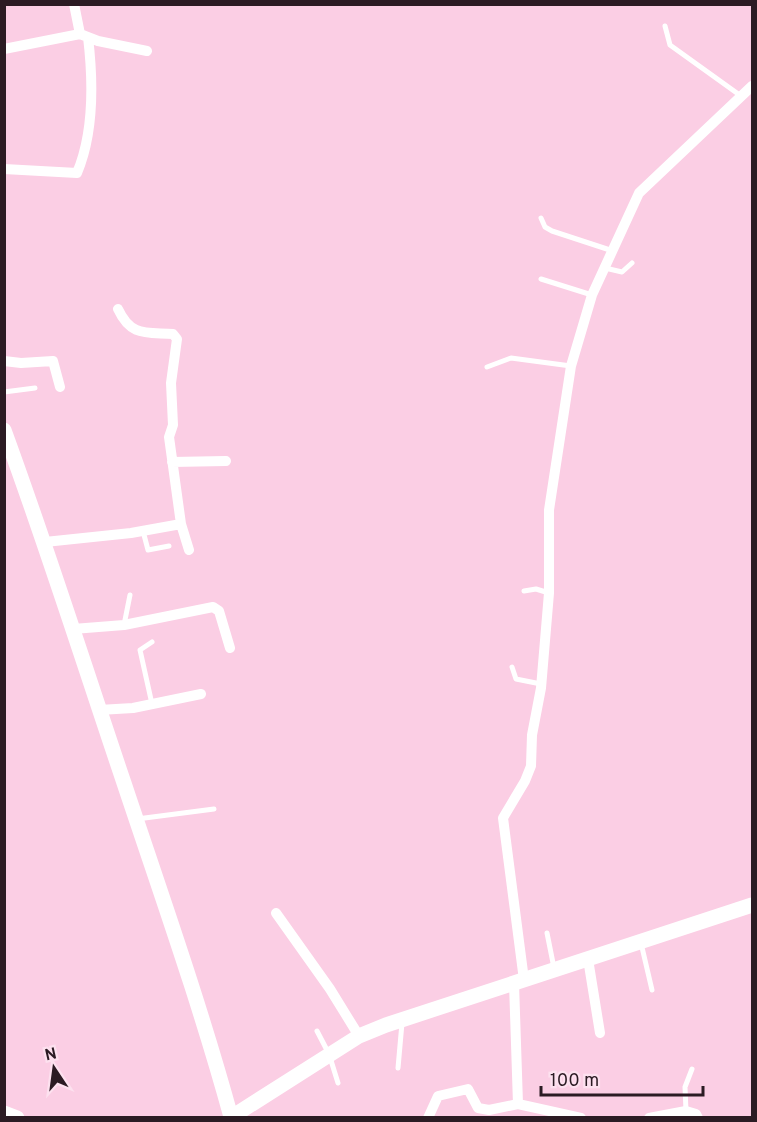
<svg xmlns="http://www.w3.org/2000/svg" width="757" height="1122" font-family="Overpass,sans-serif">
<rect width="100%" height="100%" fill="#fbcee4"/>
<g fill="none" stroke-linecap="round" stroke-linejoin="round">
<path stroke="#fff" stroke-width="5" d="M 665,26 L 670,45 L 741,96
M 541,218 L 545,227 L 552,231 L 613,251
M 605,268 L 622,272 L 632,263
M 541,279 L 592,295
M 487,367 L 511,358 L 571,366
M 4,392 L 35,388
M 143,531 L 148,550 L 169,546
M 524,591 L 536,589 L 549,593
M 124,625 L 130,595
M 512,667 L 516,679 L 541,684
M 152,704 L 140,650 L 152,642
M 137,819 L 214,809
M 547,933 L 554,968
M 641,943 L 652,990
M 317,1031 L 329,1054 L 338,1083
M 398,1068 L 402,1023
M 686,1111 L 685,1087 L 692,1069"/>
<path stroke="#fff" stroke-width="10" d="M 74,4 L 80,34
M 4,49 L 80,34 L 98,41 L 147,51
M 4,169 L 77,173 C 94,133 93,79 88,37
M 4,361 L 21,363 L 53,361 L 60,387
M 172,462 L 226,461
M 181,524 L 189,550
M 45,542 L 131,533 L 181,524 L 169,437 L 173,425 L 171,383 L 177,339 L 173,334 C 146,332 131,337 118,309
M 73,629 L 124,625 L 213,607 L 219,611 L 230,648
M 99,710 L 133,708 L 201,694
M 276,913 L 330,989 L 359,1036
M 588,959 L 600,1033
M 524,980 L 503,818 L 525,781 L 531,766 L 532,735 L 541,688 L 549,593 L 549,510 L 571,366 L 592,295 L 639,193 L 752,86
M 518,1104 L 581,1118
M 428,1118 L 438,1096 L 468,1089 L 478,1108 L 489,1110 L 518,1104 L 514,983
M 649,1118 L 686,1111 L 696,1114 L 698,1118"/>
<path stroke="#fff" stroke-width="15" d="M 4,430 C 47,547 84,665 124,783 C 161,894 200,1004 231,1117
M 4,1113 L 17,1118
M 230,1118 L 359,1036 L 386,1025 L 752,905"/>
</g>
<rect width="757" height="1122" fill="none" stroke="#2b1b23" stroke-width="12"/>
<g transform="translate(54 1068) rotate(347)" stroke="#fde1ef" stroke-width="4.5" paint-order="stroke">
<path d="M0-4.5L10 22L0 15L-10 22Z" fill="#2b1b23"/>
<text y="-9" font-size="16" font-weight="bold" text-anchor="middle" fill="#2b1b23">N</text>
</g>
<path d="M541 1086v9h162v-9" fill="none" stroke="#2b1b23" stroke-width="3"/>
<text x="550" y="1086" font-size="18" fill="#2b1b23" stroke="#fde1ef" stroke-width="4.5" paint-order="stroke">100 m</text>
</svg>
